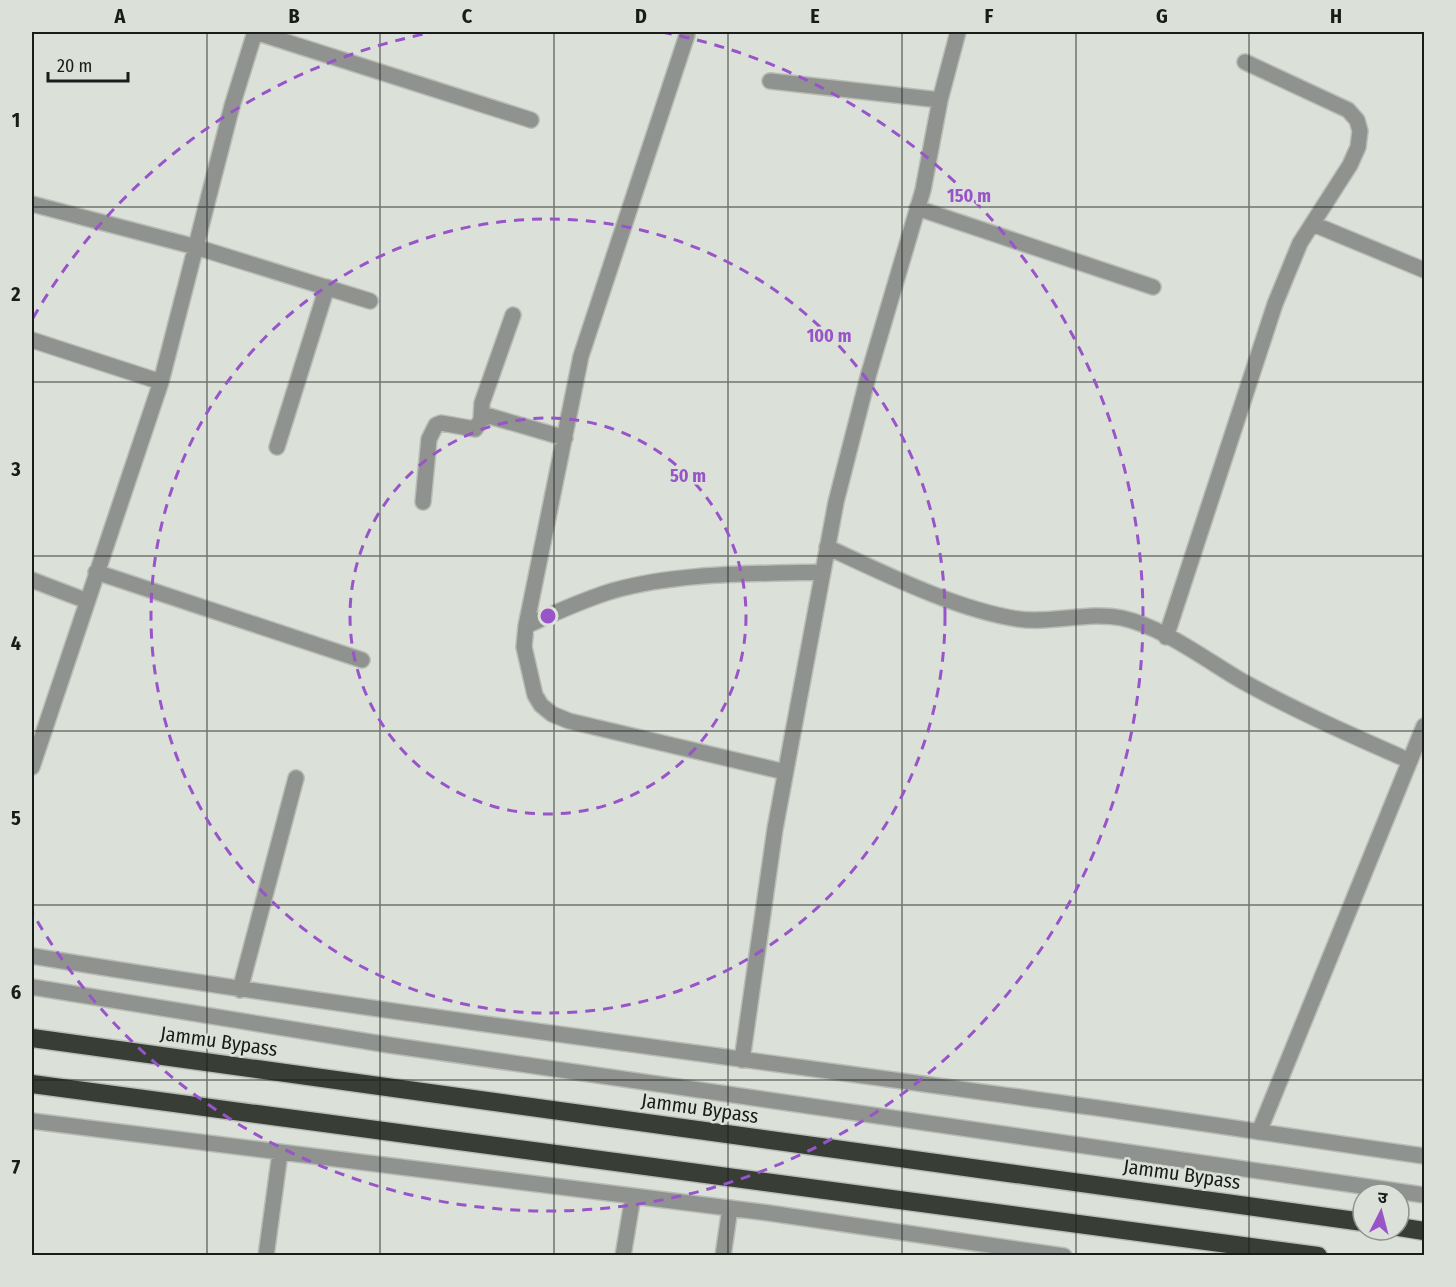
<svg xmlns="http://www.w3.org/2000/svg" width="1456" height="1287" font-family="'Fira Sans Condensed','Noto Sans Devanagari',sans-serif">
<rect width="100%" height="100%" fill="#dbe1d8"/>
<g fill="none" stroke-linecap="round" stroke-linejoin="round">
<defs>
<path id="minor" d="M 255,32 L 531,120
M 687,35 L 581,356 L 526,626 L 524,647 L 535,695 L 541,705 L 552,714 L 569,721 L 785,772
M 770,81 L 940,100
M 32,204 L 196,247 L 370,301
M 917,208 L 1153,287
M 1313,224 L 1424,270
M 32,340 L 161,382
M 481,420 L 482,403 L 513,315
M 277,447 L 327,287
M 423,502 L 429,439 L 436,425 L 441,423 L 475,429 L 481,420 L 489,416 L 565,438
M 827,547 C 883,573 957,610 1018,619 C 1052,624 1088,611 1122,618 C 1163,627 1206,660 1242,681 C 1296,711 1353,736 1410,761
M 96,572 L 362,660
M 32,580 L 87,601
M 526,626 C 554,613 583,600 612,591 C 679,572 754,574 823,572
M 1166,637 L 1275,304 L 1300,243 L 1350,165 L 1358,147 L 1360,131 L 1357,120 L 1348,110 L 1245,62
M 32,767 L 161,382 L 232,106 L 255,32
M 32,956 C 362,1010 694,1052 1026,1098 C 1159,1116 1291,1137 1424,1156
M 32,987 L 389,1045 L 1424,1195
M 240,990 L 296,778
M 742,1060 L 775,829 L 836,502 L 869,373 L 923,190 L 940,100 L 958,32
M 32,1121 L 769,1213 L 1064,1256
M 1259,1132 L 1424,726
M 266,1256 L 280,1153
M 623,1256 L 633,1196
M 723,1256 L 730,1208"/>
<path id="highway" d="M 32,1038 L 1363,1222
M 32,1084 L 1318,1256
M 1399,1227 L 1424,1231"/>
</defs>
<use href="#minor" stroke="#b8beb6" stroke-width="18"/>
<use href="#highway" stroke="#b8beb6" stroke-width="21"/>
<use href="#minor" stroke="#8f928e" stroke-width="15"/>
<use href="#highway" stroke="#383d36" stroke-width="18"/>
</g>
<path fill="none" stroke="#191c19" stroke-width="1.5" stroke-opacity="0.55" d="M 207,32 L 207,1256M 380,32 L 380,1256M 554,32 L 554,1256M 728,32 L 728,1256M 902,32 L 902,1256M 1076,32 L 1076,1256M 1249,32 L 1249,1256M 32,207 L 1424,207M 32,382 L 1424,382M 32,556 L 1424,556M 32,731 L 1424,731M 32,905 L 1424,905M 32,1080 L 1424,1080"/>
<g fill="none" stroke="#9854c8" stroke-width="3" stroke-dasharray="10 8">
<circle cx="548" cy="616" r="198"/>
<circle cx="548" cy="616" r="397"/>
<path d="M33 318A595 595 0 0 1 434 32M662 32A595 595 0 1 1 33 914"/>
</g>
<g text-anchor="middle" stroke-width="5" stroke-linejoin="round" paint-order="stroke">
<g font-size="20" fill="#191c19" stroke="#dbe1d8">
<text transform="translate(219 1041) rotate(8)" y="7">Jammu Bypass</text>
<text transform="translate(700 1108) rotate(8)" y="7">Jammu Bypass</text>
<text transform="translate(1182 1174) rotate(8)" y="7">Jammu Bypass</text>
</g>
</g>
<circle cx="548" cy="616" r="9" fill="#9854c8" stroke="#dbe1d8" stroke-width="3"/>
<g font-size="18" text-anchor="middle" font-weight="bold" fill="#9854c8" stroke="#dbe1d8" stroke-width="5" stroke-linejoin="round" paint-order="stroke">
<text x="969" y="202">150 m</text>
<text x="829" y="342">100 m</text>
<text x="688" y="482">50 m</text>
</g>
<rect width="1456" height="1287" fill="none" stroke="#dbe1d8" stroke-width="66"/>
<g transform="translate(1381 1212) rotate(6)"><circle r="28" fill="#dbe1d8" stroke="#8d928c" stroke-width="1.5"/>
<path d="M0-4.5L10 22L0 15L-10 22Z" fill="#9854c8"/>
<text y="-9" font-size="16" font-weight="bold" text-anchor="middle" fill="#191c19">उ</text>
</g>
<path d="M48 72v9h80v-9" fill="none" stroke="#191c19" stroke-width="3"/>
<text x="57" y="72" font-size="18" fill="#191c19" stroke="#dbe1d8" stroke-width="4.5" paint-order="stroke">20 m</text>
<rect x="33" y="33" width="1390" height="1221" fill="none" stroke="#191c19" stroke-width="2"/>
<g font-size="20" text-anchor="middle" font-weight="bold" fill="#191c19">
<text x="120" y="23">A</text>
<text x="294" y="23">B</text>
<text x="467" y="23">C</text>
<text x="641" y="23">D</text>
<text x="815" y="23">E</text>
<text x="989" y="23">F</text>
<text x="1162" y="23">G</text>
<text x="1336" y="23">H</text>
<text x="16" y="127">1</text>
<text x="16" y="301">2</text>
<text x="16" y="476">3</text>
<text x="16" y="650">4</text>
<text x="16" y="825">5</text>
<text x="16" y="999">6</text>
<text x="16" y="1174">7</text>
</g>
</svg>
